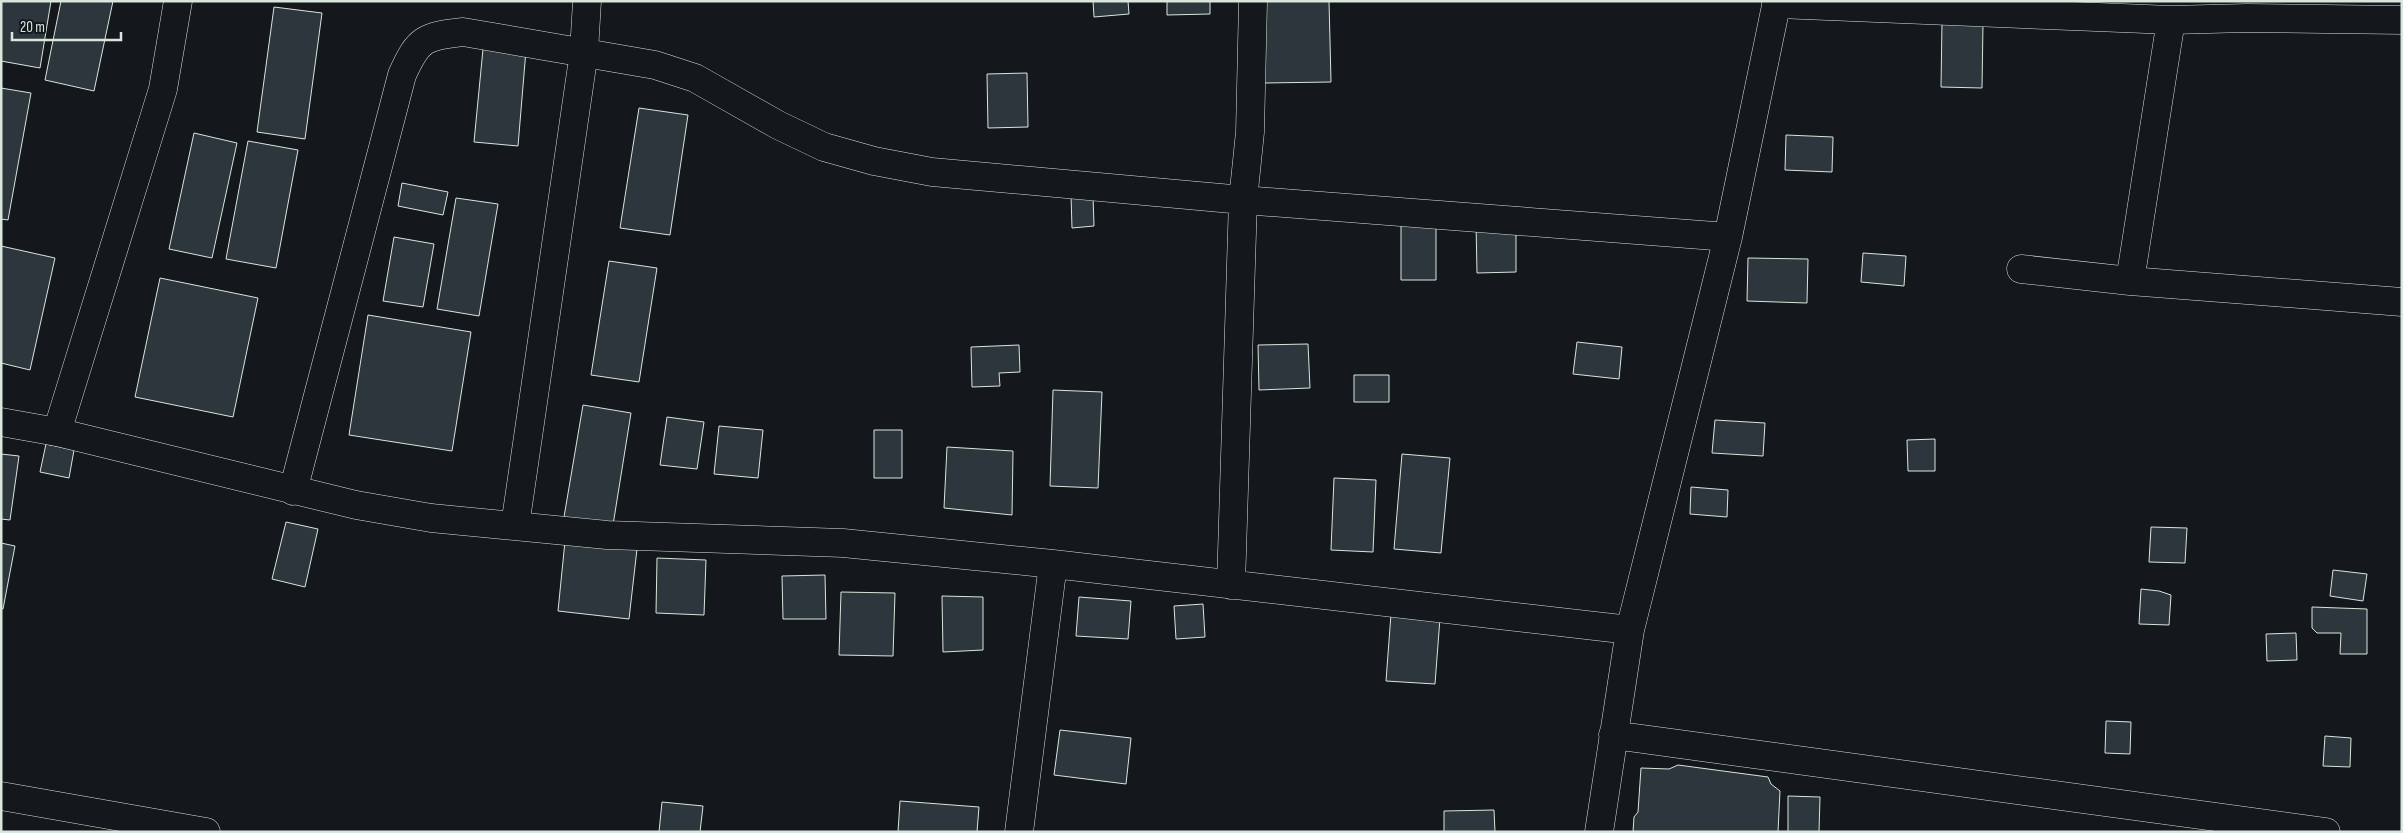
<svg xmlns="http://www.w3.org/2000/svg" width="2403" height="833" font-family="'Sofia Sans Condensed',sans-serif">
<rect width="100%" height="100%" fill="#14181c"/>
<path fill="#2c363c" stroke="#d8e6dc" d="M 1,1 L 51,1 L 40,68 L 1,61 Z
M 61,1 L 113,1 L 94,91 L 45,80 Z
M 1093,1 L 1128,1 L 1129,14 L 1094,17 Z
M 1167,1 L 1210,1 L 1210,14 L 1167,15 Z
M 1263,1 L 1329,1 L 1331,82 L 1264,83 Z
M 274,7 L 322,13 L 305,139 L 257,132 Z
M 1942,22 L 1983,23 L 1982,88 L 1941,87 Z
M 483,49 L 526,50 L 518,146 L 474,142 Z
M 1027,73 L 1028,127 L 988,128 L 987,74 Z
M 1,88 L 31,93 L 8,220 L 1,219 Z
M 639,108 L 688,115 L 670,235 L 620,228 Z
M 194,133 L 237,143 L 212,258 L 169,249 Z
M 1786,135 L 1833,137 L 1832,172 L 1785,170 Z
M 248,141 L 298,150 L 276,268 L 226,259 Z
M 402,183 L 448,192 L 443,215 L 398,206 Z
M 1071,195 L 1093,195 L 1094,226 L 1072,228 Z
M 456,198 L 498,204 L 479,316 L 437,309 Z
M 1401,219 L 1436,219 L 1436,280 L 1401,280 Z
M 1476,222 L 1516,222 L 1516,272 L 1477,273 Z
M 394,237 L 434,244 L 423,307 L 383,301 Z
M 1,246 L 55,258 L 30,370 L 1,363 Z
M 1863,253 L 1906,256 L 1904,286 L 1861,282 Z
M 1748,258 L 1808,259 L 1807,303 L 1747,301 Z
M 609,261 L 657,268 L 639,382 L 591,375 Z
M 160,278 L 258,298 L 233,417 L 135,397 Z
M 368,315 L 471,332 L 452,451 L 349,435 Z
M 1577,342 L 1622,347 L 1619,379 L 1573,374 Z
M 1308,344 L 1310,388 L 1259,390 L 1258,345 Z
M 1019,345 L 1020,372 L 999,373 L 1000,386 L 972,387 L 971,347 Z
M 1354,375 L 1389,375 L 1389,402 L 1354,402 Z
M 1053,390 L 1102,392 L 1098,488 L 1050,486 Z
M 583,405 L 631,413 L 613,525 L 564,517 Z
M 667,417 L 704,422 L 697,469 L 660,465 Z
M 1715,420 L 1765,423 L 1763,456 L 1712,453 Z
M 719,426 L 763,430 L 758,478 L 714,474 Z
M 874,430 L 902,430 L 902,478 L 874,478 Z
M 1935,439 L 1935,471 L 1908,471 L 1907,440 Z
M 46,444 L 74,450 L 69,478 L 40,472 Z
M 947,447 L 1013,451 L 1012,515 L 944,508 Z
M 1,454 L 19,456 L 10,520 L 1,519 Z
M 1402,454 L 1450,458 L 1441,553 L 1394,549 Z
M 1334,478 L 1376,480 L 1373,552 L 1331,550 Z
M 1691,487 L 1728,490 L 1727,517 L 1690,514 Z
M 286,522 L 318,529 L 305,587 L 272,579 Z
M 2151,527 L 2187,528 L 2185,563 L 2149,562 Z
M 565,541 L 637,549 L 629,619 L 558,611 Z
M 1,543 L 15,546 L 3,609 L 1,609 Z
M 657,558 L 706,560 L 704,615 L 656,613 Z
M 2333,570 L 2367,574 L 2363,601 L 2330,596 Z
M 825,575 L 826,619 L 783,619 L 782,576 Z
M 2141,589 L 2159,591 L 2171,595 L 2169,625 L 2139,624 Z
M 841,592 L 895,593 L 893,656 L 839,655 Z
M 942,596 L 983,597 L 983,650 L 943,652 Z
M 1079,597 L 1131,601 L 1128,639 L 1076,636 Z
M 1203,604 L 1205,637 L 1176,639 L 1174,606 Z
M 2312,607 L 2367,609 L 2367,654 L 2340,654 L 2341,633 L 2317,633 L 2312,628 Z
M 1391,614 L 1440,618 L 1435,684 L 1386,681 Z
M 2296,633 L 2297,660 L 2267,661 L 2266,634 Z
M 2106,721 L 2131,722 L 2130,754 L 2105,753 Z
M 1060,730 L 1131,738 L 1126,784 L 1054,775 Z
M 2325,736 L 2351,738 L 2350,767 L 2323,766 Z
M 1678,765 L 1768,777 L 1771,784 L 1780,791 L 1778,832 L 1633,832 L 1634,817 L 1638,812 L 1641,768 L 1669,769 Z
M 1788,796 L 1820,797 L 1819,832 L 1788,832 Z
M 900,801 L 979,807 L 977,832 L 898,832 Z
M 662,802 L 703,806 L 700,832 L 659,832 Z
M 1494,810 L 1495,832 L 1444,832 L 1444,811 Z"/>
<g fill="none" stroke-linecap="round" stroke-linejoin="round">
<defs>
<path id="minor" d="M 1776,4 L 2171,20 L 2247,18 L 2402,20
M 2021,269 L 2130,281 L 2171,20
M 2130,281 L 2402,302
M 1,422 L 57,432 L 356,505 L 431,518 L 607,535 L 843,543 L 1053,564 L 1630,630
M 57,432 L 163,89 L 178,1
M 293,491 L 402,75 C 418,39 424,36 463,32 L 655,65 L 695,78 L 778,125 L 824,147 L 874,161 L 932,172 L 1243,200 L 1728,237
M 515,526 L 584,52 L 587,1
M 1231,585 L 1243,200 L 1250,132 L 1253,1
M 1613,735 L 2326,832
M 1,796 L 206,832
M 1019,832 L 1053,564
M 1599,832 L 1630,630 L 1728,237 L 1777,1"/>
</defs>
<use href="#minor" stroke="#d8e6dc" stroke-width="29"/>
<use href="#minor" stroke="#14181c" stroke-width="28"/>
</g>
<rect width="2403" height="833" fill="none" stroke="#d8e6dc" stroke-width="5"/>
<path d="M12 32v8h109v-8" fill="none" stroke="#d8e6dc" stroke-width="2.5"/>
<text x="20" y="32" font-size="15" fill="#d8e6dc" stroke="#14181c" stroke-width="4" paint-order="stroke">20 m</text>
</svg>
